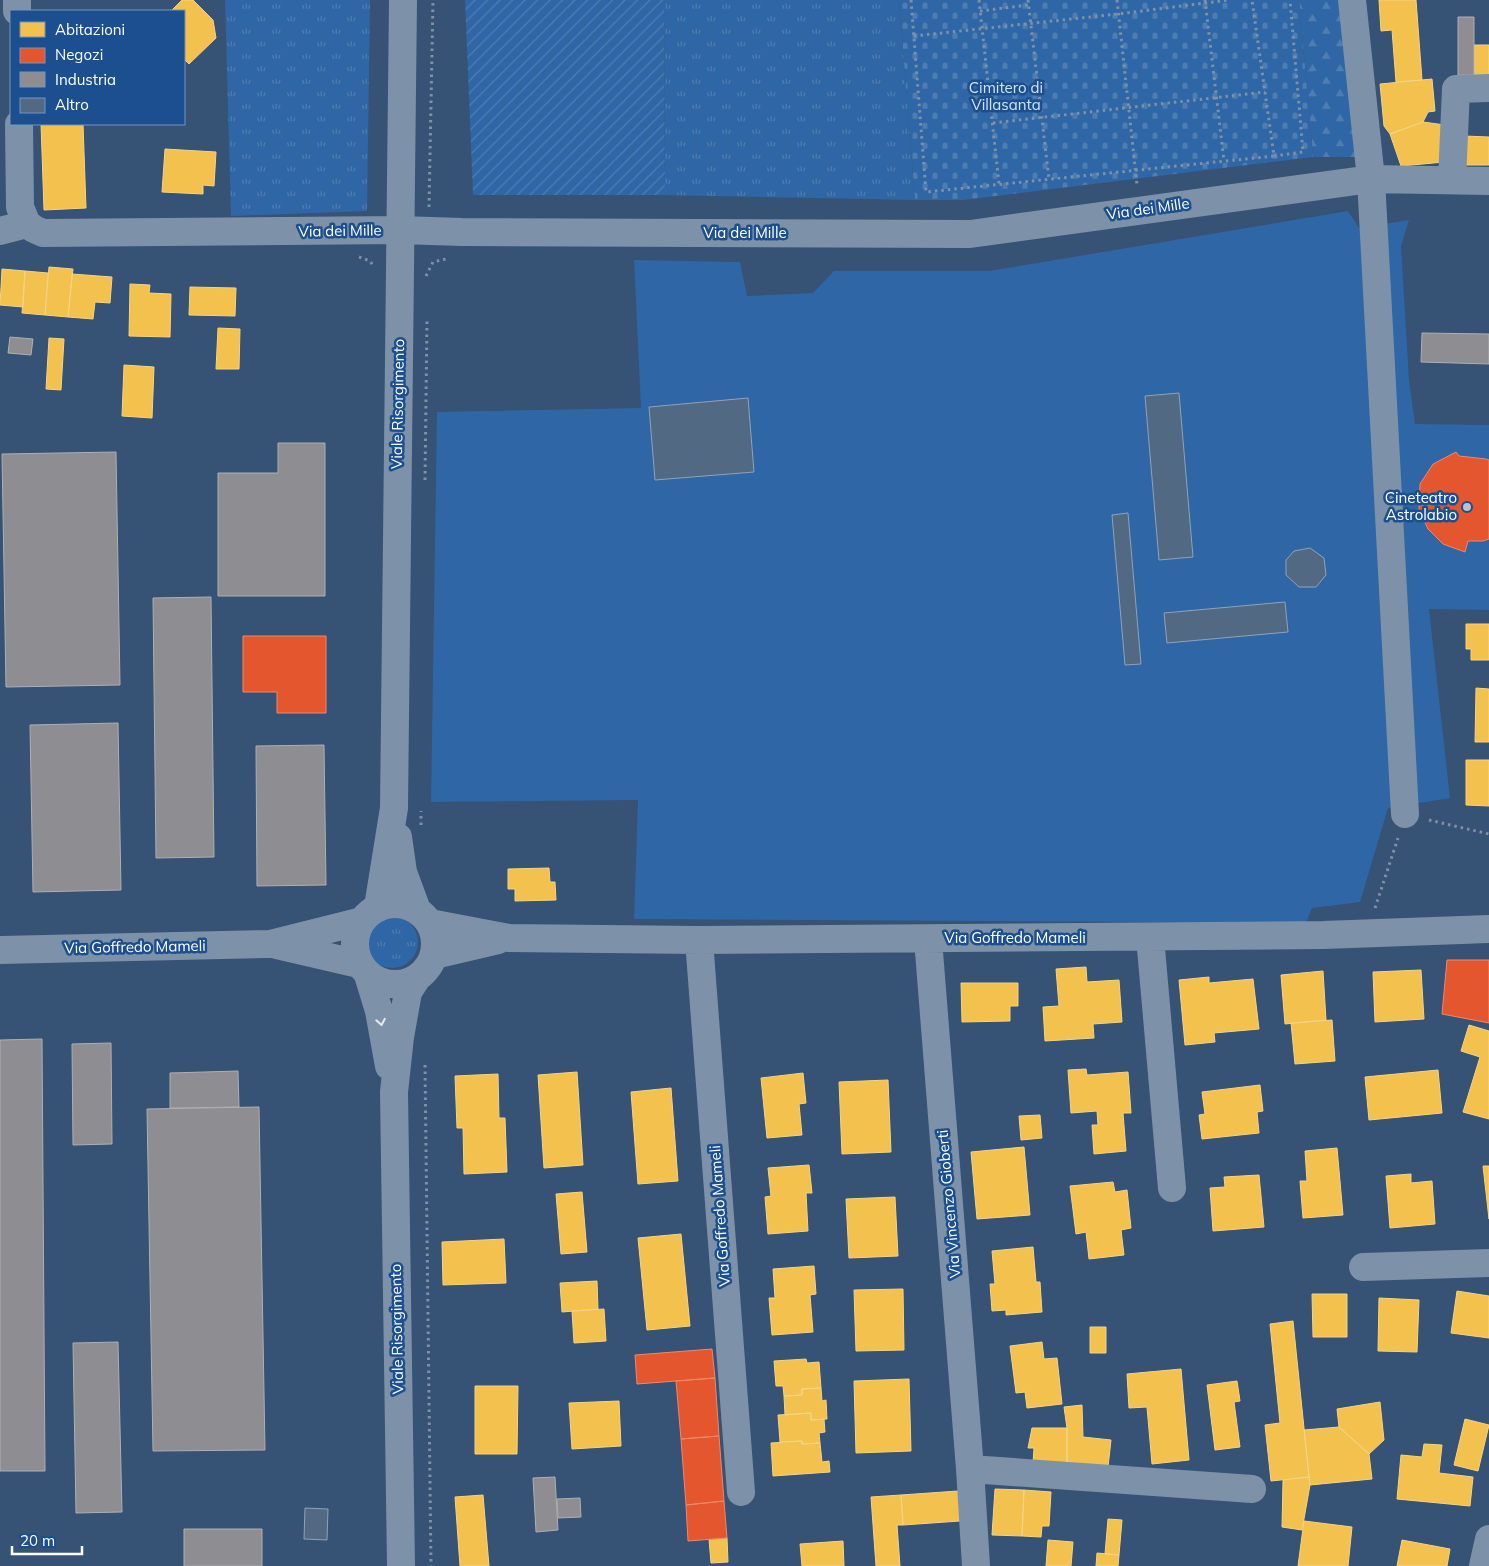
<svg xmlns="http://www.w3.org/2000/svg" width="1489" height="1566" font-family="Mulish,sans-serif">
<defs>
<pattern id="grass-tufts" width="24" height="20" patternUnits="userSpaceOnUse" patternTransform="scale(1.25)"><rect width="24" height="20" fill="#2f66a5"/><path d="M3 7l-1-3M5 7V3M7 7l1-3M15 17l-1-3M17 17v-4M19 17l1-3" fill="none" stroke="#4e7db2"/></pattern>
<pattern id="forest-firs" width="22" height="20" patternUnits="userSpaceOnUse" patternTransform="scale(1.25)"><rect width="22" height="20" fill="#2f66a5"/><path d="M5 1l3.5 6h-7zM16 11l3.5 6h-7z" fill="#4e7db2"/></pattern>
<pattern id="cemetery-stones" width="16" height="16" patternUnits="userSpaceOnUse" patternTransform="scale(1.25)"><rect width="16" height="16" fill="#2f66a5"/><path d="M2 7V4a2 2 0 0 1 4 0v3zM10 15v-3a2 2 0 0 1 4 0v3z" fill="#4e7db2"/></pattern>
<pattern id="garden-furrows" width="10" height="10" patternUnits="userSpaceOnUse" patternTransform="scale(1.25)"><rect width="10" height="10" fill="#2f66a5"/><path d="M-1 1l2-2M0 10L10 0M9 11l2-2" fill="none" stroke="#4e7db2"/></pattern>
</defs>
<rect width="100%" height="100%" fill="#365274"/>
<path fill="url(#grass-tufts)" d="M 225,0 L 370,0 L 367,211 L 231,216 Z
M 664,0 L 899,0 L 915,200 L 665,195 Z
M366 942a26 26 0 1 1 52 0a26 26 0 1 1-52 0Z"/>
<path fill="url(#forest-firs)" d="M 1299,0 L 1341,0 L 1360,157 L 1313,157 Z"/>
<path fill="url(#cemetery-stones)" d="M 899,0 L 1299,0 L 1313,157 L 963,200 L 915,200 Z"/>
<path fill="url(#garden-furrows)" d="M 465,0 L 664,0 L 665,195 L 473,195 Z"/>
<path fill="#2f66a5" d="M 1348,211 L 1359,228 L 1409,220 L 1401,246 L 1409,380 L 1415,424 L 1489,425 L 1489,610 L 1429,609 L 1450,798 L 1388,808 L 1360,902 L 1312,908 L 1306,923 L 634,919 L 638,800 L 431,802 L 437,412 L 641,408 L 634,260 L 740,262 L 747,296 L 813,293 L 834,271 L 989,271 Z"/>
<path fill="#f2c14e" stroke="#f6d483" d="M 182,0 L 193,0 L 213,20 L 216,38 L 189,64 L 184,59 L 184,11 L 171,11 Z
M 1379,0 L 1416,0 L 1422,80 L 1396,82 L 1392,30 L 1381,31 Z
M 1474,45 L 1489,45 L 1489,75 L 1474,75 Z
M 1432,79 L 1435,111 L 1428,112 L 1423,122 L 1390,134 L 1384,126 L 1380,84 Z
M 1423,122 L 1445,125 L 1444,162 L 1401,166 L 1390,134 Z
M 41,124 L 83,124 L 86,208 L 44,210 Z
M 1464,136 L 1489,137 L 1489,165 L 1464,165 Z
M 165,149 L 216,152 L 214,186 L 203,185 L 203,194 L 162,192 Z
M 49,267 L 73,269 L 68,317 L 45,315 Z
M 2,269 L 25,271 L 23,307 L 0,305 Z
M 25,271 L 48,273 L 45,315 L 22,313 Z
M 72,274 L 112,277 L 110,303 L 95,302 L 93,319 L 68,317 Z
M 130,284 L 150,285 L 149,293 L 171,294 L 170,337 L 129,336 Z
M 190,287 L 236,288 L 235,316 L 189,315 Z
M 218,328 L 240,329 L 239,369 L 216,369 Z
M 49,338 L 64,339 L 61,390 L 46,389 Z
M 124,365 L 154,367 L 152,418 L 122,416 Z
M 1466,624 L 1489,624 L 1489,660 L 1471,660 L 1471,649 L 1466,649 Z
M 1476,688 L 1489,689 L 1489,742 L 1475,742 Z
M 1466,760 L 1489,760 L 1489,806 L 1466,805 Z
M 549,868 L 550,882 L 555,882 L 556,900 L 515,901 L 515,889 L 508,889 L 508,869 Z
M 1086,967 L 1087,982 L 1119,980 L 1122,1022 L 1093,1024 L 1094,1038 L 1045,1041 L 1043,1007 L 1059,1006 L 1056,969 Z
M 1421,970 L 1424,1019 L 1375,1022 L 1373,972 Z
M 1323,971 L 1326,1020 L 1285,1024 L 1281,975 Z
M 1209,977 L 1209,983 L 1253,979 L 1259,1029 L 1214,1033 L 1215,1042 L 1185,1045 L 1179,980 Z
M 961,983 L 1018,983 L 1018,1006 L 1010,1006 L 1010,1021 L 962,1022 Z
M 1332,1020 L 1335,1061 L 1295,1064 L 1291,1023 Z
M 1469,1025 L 1489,1031 L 1489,1119 L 1463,1112 L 1480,1057 L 1461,1051 Z
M 1086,1069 L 1087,1075 L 1128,1072 L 1131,1113 L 1123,1113 L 1126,1151 L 1094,1154 L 1092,1125 L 1098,1125 L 1097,1111 L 1071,1113 L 1068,1070 Z
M 1438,1070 L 1442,1113 L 1369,1120 L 1365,1077 Z
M 577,1072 L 583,1165 L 544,1168 L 538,1075 Z
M 803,1073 L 806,1103 L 799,1104 L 802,1135 L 767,1138 L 761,1078 Z
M 498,1074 L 499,1118 L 505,1118 L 507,1172 L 464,1174 L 463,1128 L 457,1128 L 455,1076 Z
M 888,1080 L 891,1152 L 842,1154 L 839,1082 Z
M 1260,1085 L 1263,1111 L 1257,1112 L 1259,1133 L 1202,1139 L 1199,1115 L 1205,1114 L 1202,1092 Z
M 671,1088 L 678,1181 L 638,1184 L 631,1092 Z
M 1040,1115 L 1042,1138 L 1021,1140 L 1019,1116 Z
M 1024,1147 L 1030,1215 L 977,1219 L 971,1152 Z
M 1337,1148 L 1343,1215 L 1303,1218 L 1300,1181 L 1307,1181 L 1305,1151 Z
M 809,1165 L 812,1193 L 806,1193 L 808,1231 L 768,1234 L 765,1197 L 771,1196 L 768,1168 Z
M 1483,1166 L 1489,1166 L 1489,1219 Z
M 1411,1174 L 1411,1183 L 1432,1181 L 1435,1224 L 1390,1228 L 1386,1176 Z
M 1259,1175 L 1264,1227 L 1213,1231 L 1210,1188 L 1225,1187 L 1224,1177 Z
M 1113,1182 L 1115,1192 L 1127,1190 L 1131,1228 L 1121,1230 L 1124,1255 L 1089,1259 L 1086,1232 L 1076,1234 L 1070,1186 Z
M 582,1192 L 587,1252 L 561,1254 L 556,1194 Z
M 895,1197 L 898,1256 L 849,1258 L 846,1199 Z
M 681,1234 L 690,1326 L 647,1330 L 638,1238 Z
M 504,1239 L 506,1283 L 443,1285 L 442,1242 Z
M 1033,1247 L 1036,1282 L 1040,1282 L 1042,1312 L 1006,1315 L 1006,1310 L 992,1311 L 990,1284 L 995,1284 L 992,1251 Z
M 814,1266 L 816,1294 L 810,1295 L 813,1332 L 772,1335 L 769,1298 L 775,1298 L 773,1269 Z
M 597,1281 L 598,1309 L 562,1312 L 560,1283 Z
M 903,1289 L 904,1350 L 856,1351 L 854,1290 Z
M 1457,1291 L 1489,1296 L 1489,1338 L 1451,1333 Z
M 1312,1294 L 1347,1294 L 1347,1337 L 1313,1337 Z
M 1379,1298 L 1419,1300 L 1417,1352 L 1378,1351 Z
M 604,1309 L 606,1341 L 574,1343 L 572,1311 Z
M 1293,1321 L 1309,1477 L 1271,1481 L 1265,1425 L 1280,1423 L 1270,1324 Z
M 1090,1327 L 1106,1327 L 1106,1353 L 1090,1353 Z
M 1042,1342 L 1044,1359 L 1057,1358 L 1062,1404 L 1027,1408 L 1025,1392 L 1016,1393 L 1010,1346 Z
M 806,1359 L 807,1363 L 819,1362 L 821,1388 L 802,1389 L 802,1395 L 784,1396 L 783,1386 L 776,1386 L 774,1361 Z
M 1181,1369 L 1189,1460 L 1152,1464 L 1147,1407 L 1129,1408 L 1127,1374 Z
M 909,1379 L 911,1451 L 856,1453 L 854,1381 Z
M 1237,1381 L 1240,1401 L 1234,1402 L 1240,1447 L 1215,1450 L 1207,1385 Z
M 475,1386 L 518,1386 L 517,1454 L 475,1454 Z
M 821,1388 L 822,1401 L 826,1400 L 827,1419 L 811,1420 L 811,1413 L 785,1415 L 784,1396 L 802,1395 L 802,1389 Z
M 619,1401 L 621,1446 L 572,1449 L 569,1403 Z
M 1380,1402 L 1384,1440 L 1369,1454 L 1339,1427 L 1337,1409 Z
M 1082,1405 L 1083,1437 L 1111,1440 L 1108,1467 L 1067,1462 L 1067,1428 L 1064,1407 Z
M 811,1413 L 811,1420 L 824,1419 L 825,1432 L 819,1433 L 820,1443 L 802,1444 L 802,1441 L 780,1442 L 778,1415 Z
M 1465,1419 L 1489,1425 L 1478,1471 L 1454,1465 Z
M 1339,1427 L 1369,1454 L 1372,1479 L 1310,1485 L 1304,1430 Z
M 1032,1428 L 1067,1428 L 1067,1465 L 1033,1463 L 1034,1448 L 1028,1448 Z
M 802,1441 L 802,1444 L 820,1443 L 822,1462 L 829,1461 L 830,1472 L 773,1476 L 771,1443 Z
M 1424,1444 L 1442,1445 L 1439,1473 L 1473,1477 L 1470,1506 L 1397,1499 L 1401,1455 L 1422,1457 Z
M 1309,1477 L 1310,1485 L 1302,1530 L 1282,1527 L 1283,1480 Z
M 995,1489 L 1024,1490 L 1022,1536 L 992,1535 Z
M 1024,1490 L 1051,1492 L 1049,1526 L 1042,1526 L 1041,1537 L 1022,1536 Z
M 958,1491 L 960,1521 L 903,1525 L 901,1495 Z
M 483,1495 L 489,1566 L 460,1566 L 455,1497 Z
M 901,1495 L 903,1525 L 897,1525 L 900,1566 L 876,1566 L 871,1497 Z
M 1108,1519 L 1122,1520 L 1119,1555 L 1105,1554 Z
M 1304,1521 L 1352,1527 L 1348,1566 L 1298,1566 Z
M 727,1538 L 728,1562 L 711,1563 L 709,1539 Z
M 1048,1540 L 1073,1542 L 1071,1566 L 1046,1566 Z
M 1402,1540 L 1450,1549 L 1447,1566 L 1397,1566 Z
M 843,1541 L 844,1566 L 802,1566 L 800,1544 Z
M 1097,1553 L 1119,1555 L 1118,1566 L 1096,1566 Z"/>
<path fill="#e4572e" stroke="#ec896d" d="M 1456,452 L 1459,456 L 1486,459 L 1489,460 L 1489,539 L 1483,541 L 1468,541 L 1465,552 L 1443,544 L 1428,529 L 1419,510 L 1420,484 L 1433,464 Z
M 243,636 L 326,636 L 326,713 L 277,713 L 277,692 L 243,692 Z
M 1447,960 L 1489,960 L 1489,1023 L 1442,1014 Z
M 712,1349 L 715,1378 L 637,1384 L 635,1355 Z
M 715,1378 L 719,1436 L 681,1439 L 676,1381 Z
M 719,1436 L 724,1501 L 686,1505 L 681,1439 Z
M 724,1501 L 727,1538 L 688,1541 L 686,1505 Z"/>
<path fill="#8d8d92" stroke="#afafb3" d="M 1458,17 L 1474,17 L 1474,75 L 1458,75 Z
M 1422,333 L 1489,334 L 1489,364 L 1421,362 Z
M 10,337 L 33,339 L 31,355 L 8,353 Z
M 278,443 L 325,443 L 325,596 L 218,596 L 218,473 L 278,473 Z
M 116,452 L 120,685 L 6,687 L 2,454 Z
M 211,597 L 214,857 L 156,858 L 153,598 Z
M 118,723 L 121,890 L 33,892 L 30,725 Z
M 324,745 L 326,885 L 257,886 L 256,746 Z
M 42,1039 L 45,1471 L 0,1471 L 0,1040 Z
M 111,1043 L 112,1144 L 73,1145 L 72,1044 Z
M 238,1071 L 239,1107 L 170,1108 L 170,1073 Z
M 259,1107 L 265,1450 L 153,1451 L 147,1109 Z
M 118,1342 L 122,1512 L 76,1513 L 73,1343 Z
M 555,1477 L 558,1530 L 536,1532 L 533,1478 Z
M 580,1498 L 581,1517 L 558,1518 L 557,1499 Z
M 184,1529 L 262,1529 L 262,1566 L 184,1566 Z"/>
<path fill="#526984" stroke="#92a2b6" d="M 1179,393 L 1193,557 L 1159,560 L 1145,396 Z
M 748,398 L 754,472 L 655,480 L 649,407 Z
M 1128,513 L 1141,664 L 1125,665 L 1112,515 Z
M 1310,548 L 1324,558 L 1326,575 L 1316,587 L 1299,587 L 1286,575 L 1286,560 L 1294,551 Z
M 1285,602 L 1288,632 L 1167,643 L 1164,613 Z
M 305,1508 L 328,1509 L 327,1540 L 304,1539 Z"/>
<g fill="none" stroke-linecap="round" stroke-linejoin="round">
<path stroke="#7d92a8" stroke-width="3" stroke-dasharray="2.5 4" stroke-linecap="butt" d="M 911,0 L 926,192 L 1274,156 L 1252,0
M 979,0 L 999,184
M 1028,0 L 1049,179
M 1117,0 L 1137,185
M 1205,0 L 1224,161
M 980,11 L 1028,5
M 914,36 L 1118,14 L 1229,0
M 993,123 L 1265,92
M 1274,156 L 1303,152 L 1290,0
M 429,207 L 433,0
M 359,257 L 370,261 L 374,267
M 426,276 L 433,262 L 446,259
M 425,480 L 427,319
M 1429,820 L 1489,834
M 421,825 L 421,811
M 1375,908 L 1398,838
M 425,1065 L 431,1566"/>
<path stroke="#7d92a8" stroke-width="28" d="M 17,0 L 17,11
M 1352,0 L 1371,179 L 1405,814
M 19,124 L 20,207 L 27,224
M 1452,180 L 1456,89 L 1489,88
M 0,231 L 27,224 L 34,229 L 43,233 L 400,230 L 462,232 L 970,234 L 1371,179 L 1489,181
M 398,837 L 403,872 L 417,910
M355 944a40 40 0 1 1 80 0a40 40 0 1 1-80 0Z
M 378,907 L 394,808 L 403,0
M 430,923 L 509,938 L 699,940 L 1323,935 L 1489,929
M 1150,937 L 1172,1188
M 928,939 L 970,1469 L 976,1566
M 699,940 L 741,1492
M 277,945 L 359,964
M 0,950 L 270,944 L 362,921
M 434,955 L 498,940
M 368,975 L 379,1011 L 389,1066
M 1363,1267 L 1489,1263
M 970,1469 L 1252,1489
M 401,1566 L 394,1092 L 400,1037 L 408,992 L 417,978
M 1483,1566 L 1489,1539"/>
</g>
<defs><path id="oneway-chevron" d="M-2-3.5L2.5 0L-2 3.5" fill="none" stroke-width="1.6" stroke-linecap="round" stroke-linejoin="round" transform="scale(1.25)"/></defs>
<use stroke="#e5e9ee" href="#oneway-chevron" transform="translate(381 1022) rotate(80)"/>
<circle fill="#b9c2ce" stroke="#1b4f8f" stroke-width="2" cx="1467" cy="507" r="5"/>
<g text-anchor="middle" stroke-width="5" stroke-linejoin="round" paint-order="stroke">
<g font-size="15" fill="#cfe3fa" stroke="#1b4f8f">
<text x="1006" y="93">Cimitero di<tspan x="1006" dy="17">Villasanta</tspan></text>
</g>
<g font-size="15" fill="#fff" stroke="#1b4f8f">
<text transform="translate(1148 209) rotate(-8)" y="5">Via dei Mille</text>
<text transform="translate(340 231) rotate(-1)" y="5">Via dei Mille</text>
<text x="745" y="238">Via dei Mille</text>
<text transform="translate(398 404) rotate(-89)" y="5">Viale Risorgimento</text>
<text x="1015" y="943">Via Goffredo Mameli</text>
<text transform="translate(135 947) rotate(-1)" y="5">Via Goffredo Mameli</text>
<text transform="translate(949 1204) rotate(-95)" y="5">Via Vincenzo Gioberti</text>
<text transform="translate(720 1216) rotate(-94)" y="5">Via Goffredo Mameli</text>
<text transform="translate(397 1329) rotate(-91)" y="5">Viale Risorgimento</text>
</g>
<g font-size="15" fill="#fff" stroke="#1b4f8f" text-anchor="end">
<text x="1457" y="503">Cineteatro<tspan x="1457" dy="17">Astrolabio</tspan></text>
</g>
</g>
<rect x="10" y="10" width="175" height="115" fill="#1b4f8f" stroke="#7695bc"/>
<rect x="20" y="22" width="25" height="15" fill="#f2c14e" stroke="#7695bc"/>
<text x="55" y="35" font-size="15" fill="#ffffff">Abitazioni</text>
<rect x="20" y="48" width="25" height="15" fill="#e4572e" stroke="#7695bc"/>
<text x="55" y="60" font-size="15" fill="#ffffff">Negozi</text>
<rect x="20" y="72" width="25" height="15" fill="#8d8d92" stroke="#7695bc"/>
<text x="55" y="85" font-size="15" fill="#ffffff">Industria</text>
<rect x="20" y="98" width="25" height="15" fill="#526984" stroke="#7695bc"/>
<text x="55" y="110" font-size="15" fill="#ffffff">Altro</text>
<path d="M12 1546v8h70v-8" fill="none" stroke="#ffffff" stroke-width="2.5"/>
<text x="20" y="1546" font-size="15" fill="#ffffff" stroke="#1b4f8f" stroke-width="4" paint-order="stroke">20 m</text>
</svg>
